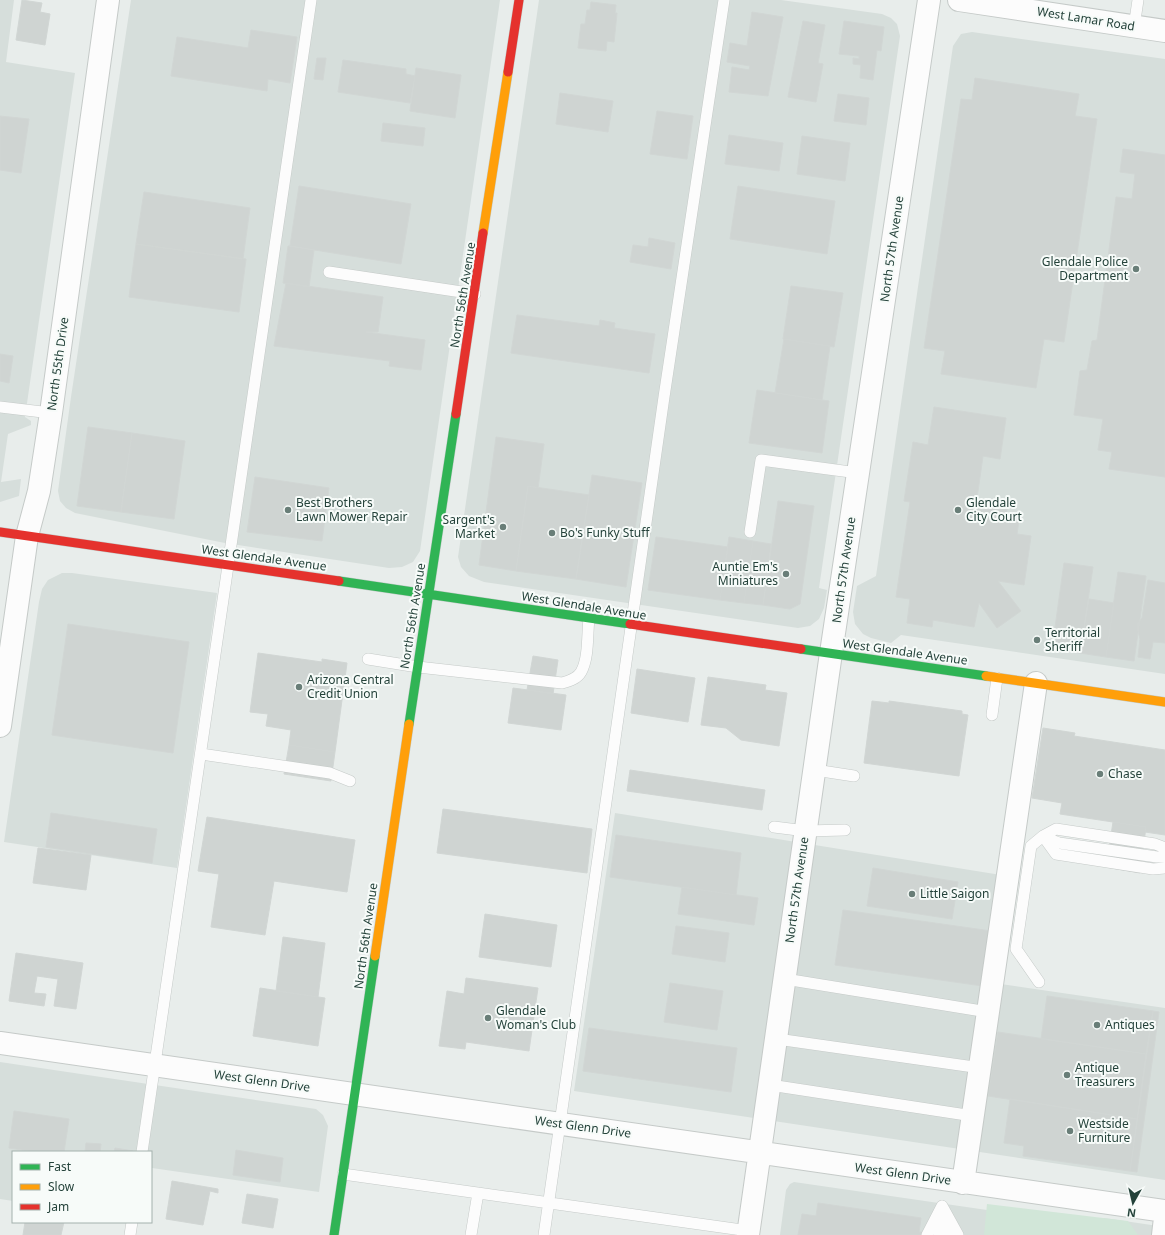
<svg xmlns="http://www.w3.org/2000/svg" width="1165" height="1235" font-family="'Noto Sans',sans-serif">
<rect width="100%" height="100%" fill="#e8edeb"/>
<path fill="#d6dedb" d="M 0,0 L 14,0 L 6,62 L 75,73 L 25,417 L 31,421 L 31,425 L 8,434 L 1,482 L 21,479 L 19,496 L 0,502 Z
M 131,0 L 500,0 L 420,551 L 413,562 L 402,567 L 389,568 L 225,543 L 75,513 L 66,508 L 60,501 L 58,491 L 71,397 Z
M 539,0 L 781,0 L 882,14 L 891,18 L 897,24 L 900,36 L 819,588 L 827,590 L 824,608 L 819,619 L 810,626 L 798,628 L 484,582 L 469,576 L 461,567 L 458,557 Z
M 972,32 L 1165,59 L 1165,674 L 901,635 L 891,643 L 871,638 L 863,634 L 855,624 L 853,612 L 857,586 L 876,576 L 953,46 L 961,34 Z
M 62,573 L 72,573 L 217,593 L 177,868 L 4,842 L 39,602 L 42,589 L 48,580 Z
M 615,813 L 1001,875 L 987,982 L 1165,1008 L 1165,1180 L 574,1091 Z
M 0,1062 L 316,1109 L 323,1115 L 328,1126 L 319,1192 L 152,1168 L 151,1174 L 151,1152 L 13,1152 L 13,1201 L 0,1199 Z
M 794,1182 L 1069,1222 L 1104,1218 L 1165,1227 L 1165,1235 L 780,1235 L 786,1190 L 790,1184 Z"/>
<path fill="#d1e6d8" d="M 987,1204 L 1128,1221 L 1138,1235 L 984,1235 Z"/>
<path fill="#cfd4d2" stroke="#d1d6d4" d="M 22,0 L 42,3 L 40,12 L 50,14 L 45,45 L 16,40 Z
M 591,2 L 616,5 L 615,13 L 617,13 L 614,42 L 607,41 L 606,51 L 578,48 L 581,24 L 585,24 L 587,10 L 590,10 Z
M 752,12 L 783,17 L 768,96 L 729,92 L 732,67 L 749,70 L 750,66 L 727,62 L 730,43 L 747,46 Z
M 803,21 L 825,25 L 818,63 L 823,64 L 816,102 L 788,97 Z
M 844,21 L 884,27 L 881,51 L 877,50 L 873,80 L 860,78 L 861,65 L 853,64 L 853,58 L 859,59 L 859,56 L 839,54 Z
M 251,30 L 297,37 L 290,83 L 268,79 L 267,91 L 171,76 L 177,37 L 248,48 Z
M 317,58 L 326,58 L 323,80 L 314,79 Z
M 343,60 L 406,69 L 406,74 L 415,76 L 410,103 L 338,92 Z
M 416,68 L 461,75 L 455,118 L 410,111 Z
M 975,78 L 1079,94 L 1075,116 L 1097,119 L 1064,342 L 1044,339 L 1036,388 L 941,374 L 945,351 L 924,348 L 961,99 L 972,100 Z
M 560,93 L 613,101 L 608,132 L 556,124 Z
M 838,94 L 869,98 L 866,125 L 834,121 Z
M 657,111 L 693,116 L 687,159 L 650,154 Z
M 0,116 L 29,119 L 21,173 L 0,170 Z
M 383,123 L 425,128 L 423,146 L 381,141 Z
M 729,135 L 783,143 L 779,171 L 725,164 Z
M 802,136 L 850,143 L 845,181 L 797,174 Z
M 1123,149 L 1165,155 L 1165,477 L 1109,469 L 1112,452 L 1098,450 L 1103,419 L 1074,415 L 1080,371 L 1087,370 L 1092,341 L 1097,340 L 1116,197 L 1132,199 L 1135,174 L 1120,172 Z
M 299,186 L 411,204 L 401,264 L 290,246 Z
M 738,186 L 835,201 L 827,254 L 730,239 Z
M 144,192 L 250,208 L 243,259 L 136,244 Z
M 649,238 L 675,243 L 671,269 L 630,262 L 633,245 L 648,247 Z
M 136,244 L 246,259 L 239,312 L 129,297 Z
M 288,246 L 314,250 L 309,287 L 283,283 Z
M 286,283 L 383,297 L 378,332 L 366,332 L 425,340 L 421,370 L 389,366 L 390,361 L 274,346 Z
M 791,286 L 843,293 L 834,347 L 783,339 Z
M 517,315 L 599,326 L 600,320 L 615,323 L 614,328 L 655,334 L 649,373 L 511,353 Z
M 784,339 L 830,346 L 822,400 L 775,393 Z
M 0,354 L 13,356 L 9,383 L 0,381 Z
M 757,390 L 829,401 L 822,453 L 749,443 Z
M 934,407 L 1006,418 L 1000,459 L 983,456 L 977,498 L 1008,503 L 1006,518 L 1019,520 L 1017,534 L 1031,536 L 1024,585 L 998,581 L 1021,611 L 997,628 L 979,603 L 974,627 L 933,620 L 932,627 L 907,623 L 910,599 L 896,597 L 910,502 L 904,501 L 913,442 L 928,445 Z
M 88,427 L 132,433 L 121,512 L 77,506 Z
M 132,433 L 185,441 L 174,519 L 121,512 Z
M 496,437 L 544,444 L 538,488 L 528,486 L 516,571 L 479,565 Z
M 592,475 L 642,483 L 626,587 L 576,579 Z
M 255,477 L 329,488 L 322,541 L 247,532 Z
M 528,486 L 589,495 L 576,579 L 516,571 Z
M 778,501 L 814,506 L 800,604 L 790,609 L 763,605 Z
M 656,537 L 728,547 L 720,600 L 648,590 Z
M 729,537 L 753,541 L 744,603 L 720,600 Z
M 753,541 L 771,544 L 763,605 L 744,603 Z
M 1064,563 L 1093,567 L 1080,653 L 1052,649 Z
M 1118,572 L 1146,576 L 1134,661 L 1106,657 Z
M 1148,580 L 1165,583 L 1165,643 L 1153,642 L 1150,659 L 1138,657 L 1140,639 L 1138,631 L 1138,623 L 1142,618 Z
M 1089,599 L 1114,603 L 1106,657 L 1080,653 Z
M 68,624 L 189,642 L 173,753 L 52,735 Z
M 258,653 L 322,662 L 322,659 L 347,663 L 335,752 L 289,745 L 291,730 L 266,726 L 268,714 L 250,712 Z
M 533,656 L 558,660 L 553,694 L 527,690 Z
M 637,669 L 695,678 L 688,722 L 631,713 Z
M 708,677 L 766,685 L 765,690 L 787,693 L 779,746 L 741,740 L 726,728 L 701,725 Z
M 513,688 L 566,695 L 561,730 L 508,723 Z
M 872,701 L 889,703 L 889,701 L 962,711 L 962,714 L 968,715 L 959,776 L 864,763 Z
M 1043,728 L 1075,733 L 1074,736 L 1165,750 L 1165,835 L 1145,832 L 1146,827 L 1060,814 L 1062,803 L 1032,798 Z
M 289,745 L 335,752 L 331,781 L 284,774 Z
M 630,770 L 765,790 L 762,810 L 627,791 Z
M 443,809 L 592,829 L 587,873 L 437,853 Z
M 51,813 L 157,829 L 152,863 L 46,847 Z
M 207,817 L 355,840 L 347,892 L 274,881 L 265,935 L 211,927 L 219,874 L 198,871 Z
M 1113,822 L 1146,827 L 1140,873 L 1106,867 Z
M 616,835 L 741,853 L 736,895 L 610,877 Z
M 38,848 L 91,855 L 86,890 L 33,883 Z
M 873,868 L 958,882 L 952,919 L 867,906 Z
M 682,887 L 758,898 L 754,925 L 678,914 Z
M 843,910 L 991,931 L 983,986 L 835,965 Z
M 485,914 L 557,925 L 551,967 L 479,957 Z
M 676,926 L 729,933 L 725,962 L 672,954 Z
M 283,937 L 325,943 L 318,997 L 276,991 Z
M 16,953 L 83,963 L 76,1009 L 54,1006 L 58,979 L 37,976 L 34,993 L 46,994 L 44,1006 L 9,1001 Z
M 466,978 L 538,988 L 529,1051 L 466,1042 L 465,1049 L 439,1046 L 447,991 L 464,994 Z
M 670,983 L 723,991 L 717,1030 L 664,1022 Z
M 260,988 L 325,998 L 318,1046 L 253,1036 Z
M 1047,996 L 1153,1011 L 1146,1054 L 1041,1039 Z
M 1153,1011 L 1159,1012 L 1137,1172 L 1130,1171 Z
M 589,1028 L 737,1048 L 731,1092 L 583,1071 Z
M 998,1032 L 1146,1054 L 1137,1119 L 988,1096 Z
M 1010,1099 L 1137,1119 L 1130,1171 L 1023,1156 L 1024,1146 L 1004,1143 Z
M 14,1111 L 69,1119 L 64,1152 L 36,1152 L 9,1148 Z
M 86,1143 L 101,1144 L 100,1152 L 85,1152 Z
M 115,1148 L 133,1151 L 133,1152 L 114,1152 Z
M 236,1150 L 283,1158 L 280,1182 L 233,1175 Z
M 172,1181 L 218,1189 L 218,1193 L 210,1191 L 203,1225 L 166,1219 Z
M 247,1194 L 278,1199 L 273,1228 L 242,1223 Z
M 818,1203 L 921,1218 L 919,1232 L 923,1232 L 923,1235 L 798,1235 L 802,1214 L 816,1216 Z
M 25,1222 L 64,1222 L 61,1235 L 23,1235 Z"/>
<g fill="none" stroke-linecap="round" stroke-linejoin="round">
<defs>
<path id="lane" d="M 1134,27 L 1138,0
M 329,272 L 475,294
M 0,407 L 51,413
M 750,532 L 761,460 L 858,473
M 368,659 L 418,667 L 562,683 C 569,681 577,679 581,672 C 589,658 587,635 589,619
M 992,715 L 997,678
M 201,754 L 330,773 L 350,781
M 815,770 L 854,776
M 774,827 L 806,831 L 845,830
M 1043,836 L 1056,854 L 1153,869 L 1165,868
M 1043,837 L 1059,843 L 1157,857 L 1165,857
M 785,979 L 988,1012
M 1039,982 L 1016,949 L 1031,846 L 1043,836 L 1056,829 L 1155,844 L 1165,848
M 777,1039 L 981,1068
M 770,1085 L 973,1116
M 142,1152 L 311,0
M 343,1174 L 749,1231
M 942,1206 L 958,1235
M 944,1217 L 948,1235
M 130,1235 L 132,1222
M 471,1235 L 478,1193
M 544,1235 L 664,397 L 724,0
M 927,1235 L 942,1206
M 939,1235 L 941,1217"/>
<path id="street" d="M 959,0 L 1165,31
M 0,726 L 27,536 L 39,491 L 51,413 L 108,0
M 0,1043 L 1165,1211
M 963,1183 L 1036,683
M 748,1235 L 831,653 L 929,0
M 1163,1235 L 1165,1218"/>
<path id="fast" d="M 339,581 L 630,624
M 801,649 L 986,676
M 409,724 L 456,414
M 334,1235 L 375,956"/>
<path id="slow" d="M 483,233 L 508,72
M 986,676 L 1165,702
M 375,956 L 409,724"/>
<path id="jam" d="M 508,72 L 519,0
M 456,414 L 483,233
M 0,532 L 339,581
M 630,624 L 801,649"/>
</defs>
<use href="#lane" stroke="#c5cac8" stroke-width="12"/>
<use href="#street" stroke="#c5cac8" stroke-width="24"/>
<use href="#fast" stroke="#c3cbc8" stroke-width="10"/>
<use href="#slow" stroke="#c3cbc8" stroke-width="10"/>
<use href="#jam" stroke="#c3cbc8" stroke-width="10"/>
<use href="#lane" stroke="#fcfcfc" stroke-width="11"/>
<use href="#street" stroke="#fcfcfc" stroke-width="22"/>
<use href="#fast" stroke="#30b455" stroke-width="9"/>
<use href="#slow" stroke="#ff9f0a" stroke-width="9"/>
<use href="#jam" stroke="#e5322d" stroke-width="9"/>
</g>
<g fill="#697e78" stroke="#f7fbf9" stroke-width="1.5">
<circle cx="1136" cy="269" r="4"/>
<circle cx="288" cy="510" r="4"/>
<circle cx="958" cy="510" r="4"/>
<circle cx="503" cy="527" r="4"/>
<circle cx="552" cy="533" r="4"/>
<circle cx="786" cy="574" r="4"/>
<circle cx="1037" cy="640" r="4"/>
<circle cx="299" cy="687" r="4"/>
<circle cx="1100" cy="774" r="4"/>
<circle cx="912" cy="894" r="4"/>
<circle cx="488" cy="1018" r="4"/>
<circle cx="1097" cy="1025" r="4"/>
<circle cx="1067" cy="1075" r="4"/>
<circle cx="1070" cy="1131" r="4"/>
</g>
<g text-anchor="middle" stroke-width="4" stroke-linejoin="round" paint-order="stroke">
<g font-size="12" fill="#24423a" stroke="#f7fbf9">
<text transform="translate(1086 19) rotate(9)" y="4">West Lamar Road</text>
<text transform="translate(892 249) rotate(-82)" y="4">North 57th Avenue</text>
<text transform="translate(463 295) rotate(-81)" y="4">North 56th Avenue</text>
<text transform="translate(58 364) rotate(-82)" y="4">North 55th Drive</text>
<text transform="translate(264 558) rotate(8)" y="4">West Glendale Avenue</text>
<text transform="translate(844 570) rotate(-82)" y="4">North 57th Avenue</text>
<text transform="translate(584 606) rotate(9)" y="4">West Glendale Avenue</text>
<text transform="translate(413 616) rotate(-81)" y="4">North 56th Avenue</text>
<text transform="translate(905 652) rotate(8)" y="4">West Glendale Avenue</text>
<text transform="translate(797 890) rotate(-82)" y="4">North 57th Avenue</text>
<text transform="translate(366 936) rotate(-82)" y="4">North 56th Avenue</text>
<text transform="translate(262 1081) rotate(8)" y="4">West Glenn Drive</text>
<text transform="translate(583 1127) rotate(8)" y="4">West Glenn Drive</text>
<text transform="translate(903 1174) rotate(8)" y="4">West Glenn Drive</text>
</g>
<g font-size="12" fill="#24423a" stroke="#f7fbf9" text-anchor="start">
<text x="1128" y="266" text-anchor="end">Glendale Police<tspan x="1128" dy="14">Department</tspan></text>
<text x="296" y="507">Best Brothers<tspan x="296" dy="14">Lawn Mower Repair</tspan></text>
<text x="966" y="507">Glendale<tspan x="966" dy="14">City Court</tspan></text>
<text x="495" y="524" text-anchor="end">Sargent's<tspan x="495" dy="14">Market</tspan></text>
<text x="560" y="537">Bo's Funky Stuff</text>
<text x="778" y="571" text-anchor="end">Auntie Em's<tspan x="778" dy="14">Miniatures</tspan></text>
<text x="1045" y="637">Territorial<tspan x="1045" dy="14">Sheriff</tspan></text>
<text x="307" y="684">Arizona Central<tspan x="307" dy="14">Credit Union</tspan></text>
<text x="1108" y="778">Chase</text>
<text x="920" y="898">Little Saigon</text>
<text x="496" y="1015">Glendale<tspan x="496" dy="14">Woman's Club</tspan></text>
<text x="1105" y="1029">Antiques</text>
<text x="1075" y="1072">Antique<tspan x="1075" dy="14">Treasurers</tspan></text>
<text x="1078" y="1128">Westside<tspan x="1078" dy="14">Furniture</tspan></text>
</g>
</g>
<rect x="12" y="1151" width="140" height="72" fill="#f7fbf9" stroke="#a3b1ad"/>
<rect x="20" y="1164" width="20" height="6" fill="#30b455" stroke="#a3b1ad"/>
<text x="48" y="1171" font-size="12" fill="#24423a">Fast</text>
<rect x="20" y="1184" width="20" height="6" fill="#ff9f0a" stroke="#a3b1ad"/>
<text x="48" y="1191" font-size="12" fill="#24423a">Slow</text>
<rect x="20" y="1204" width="20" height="6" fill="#e5322d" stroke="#a3b1ad"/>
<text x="48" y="1211" font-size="12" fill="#24423a">Jam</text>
<g transform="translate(1133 1203) rotate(188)" stroke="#f7fbf9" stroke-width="3" paint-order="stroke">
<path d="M0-3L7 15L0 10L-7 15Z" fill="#24423a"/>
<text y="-6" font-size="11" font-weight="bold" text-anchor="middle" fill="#24423a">N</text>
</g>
</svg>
